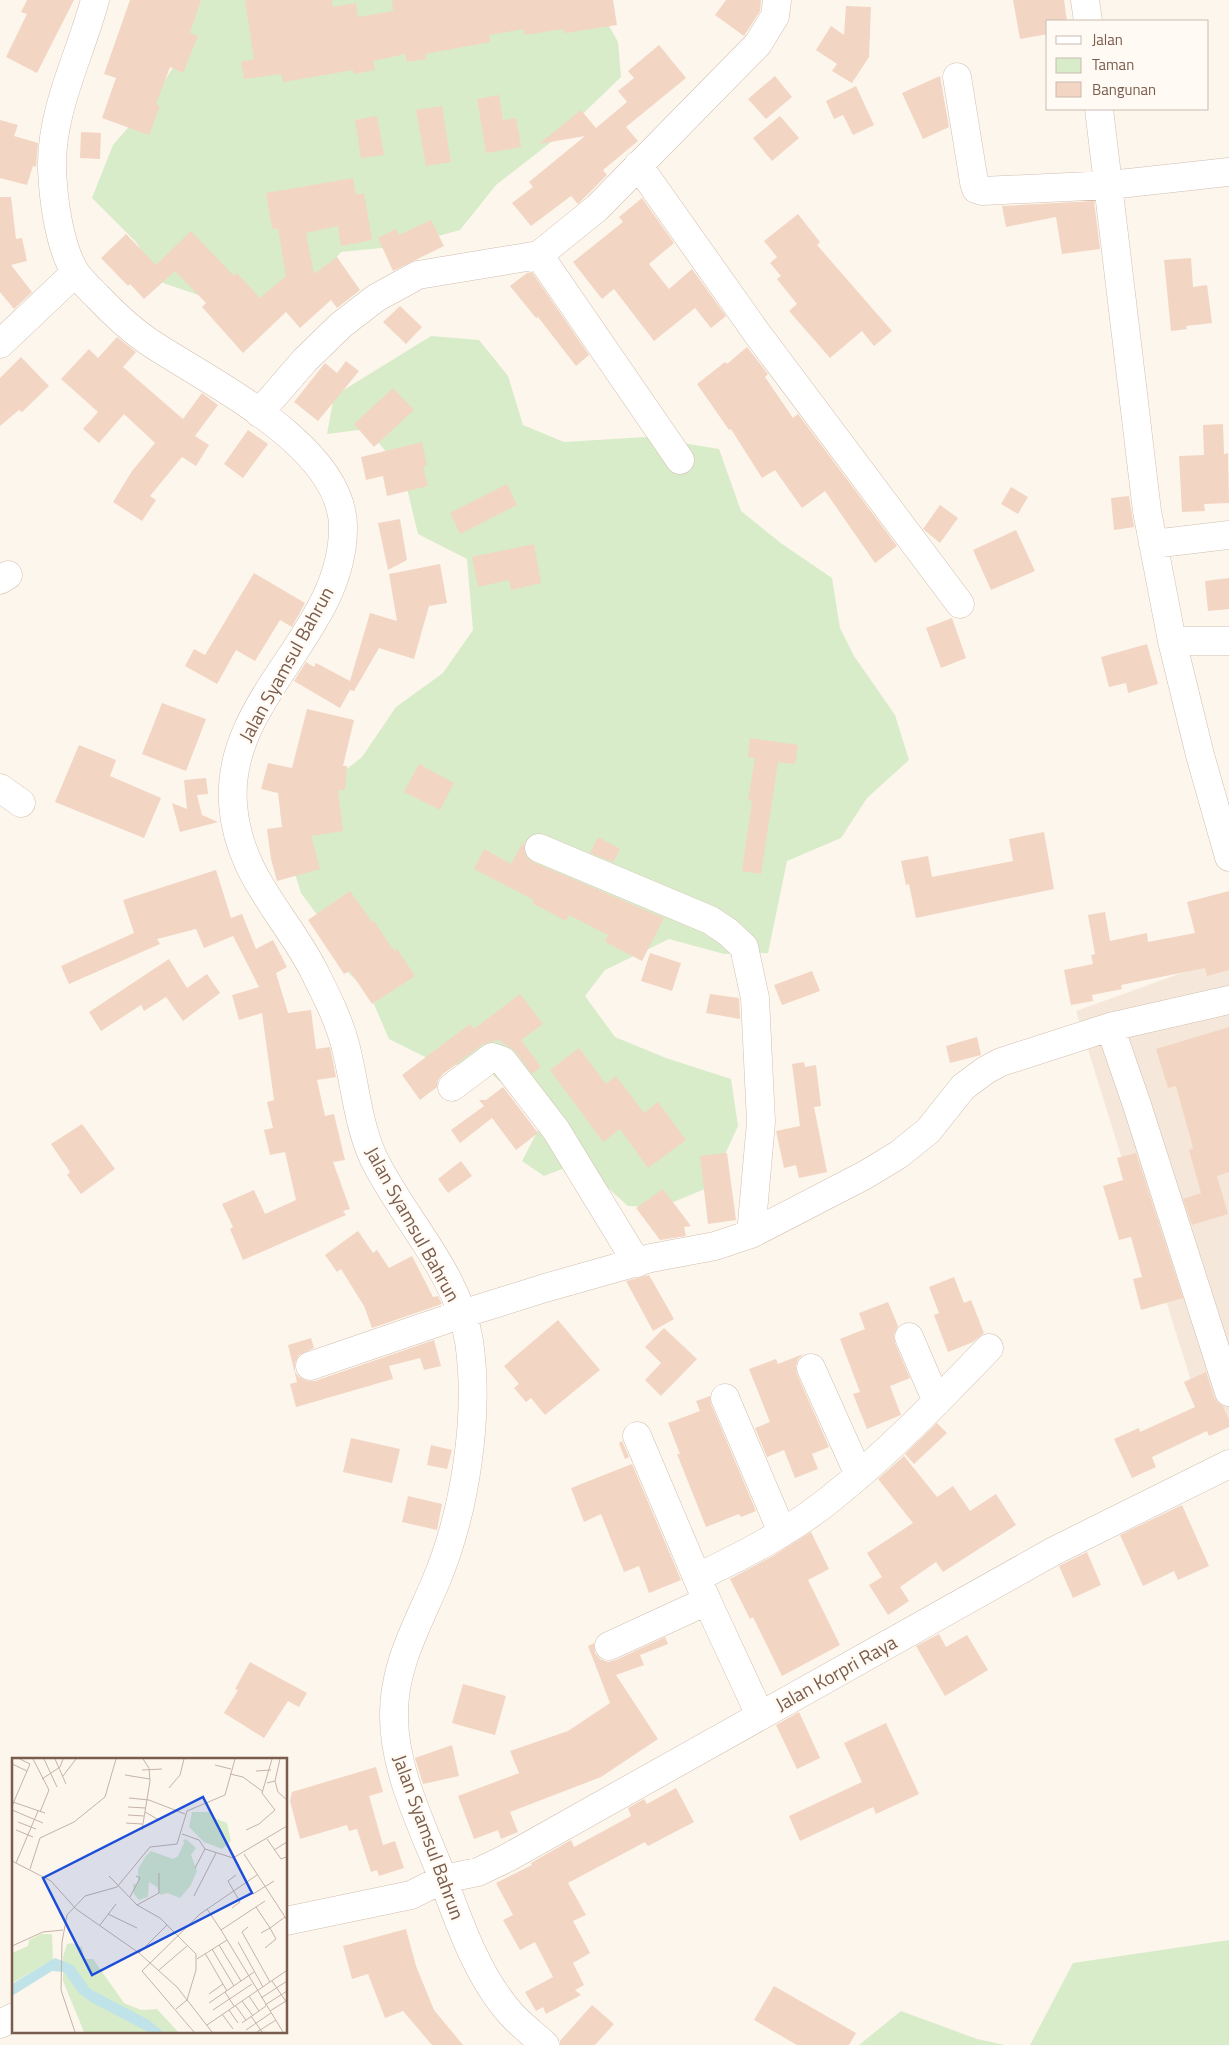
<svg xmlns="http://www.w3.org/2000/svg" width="1229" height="2045" font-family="'Titillium Web',sans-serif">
<rect width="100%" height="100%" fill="#fdf6ec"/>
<path fill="#f5e8da" d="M 1229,956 L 1229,1422 L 1206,1429 L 1076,1011 Z"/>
<path fill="#d8ecc9" d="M 195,0 L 604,0 L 605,19 L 618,42 L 621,77 L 564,132 L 496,185 L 460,230 L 402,246 L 341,252 L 297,305 L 234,307 L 163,283 L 136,242 L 92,198 L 113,145 L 151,101 L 188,45 Z
M 431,336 L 479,340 L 508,376 L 523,425 L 564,442 L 646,437 L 719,449 L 741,511 L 782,544 L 832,578 L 840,628 L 854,656 L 895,715 L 909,760 L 867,798 L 841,838 L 787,861 L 768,953 L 724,954 L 669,939 L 605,970 L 585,996 L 615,1037 L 666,1058 L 731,1079 L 738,1126 L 710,1187 L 661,1207 L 628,1206 L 608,1188 L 585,1160 L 544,1176 L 522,1161 L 546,1115 L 507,1088 L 483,1066 L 439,1064 L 389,1039 L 370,995 L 348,972 L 326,927 L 301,893 L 287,848 L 280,811 L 320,790 L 362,757 L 396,707 L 443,673 L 473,630 L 467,559 L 418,534 L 403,472 L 367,429 L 327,434 L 334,396 Z
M 1229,1940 L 1229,2045 L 1030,2045 L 1073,1963 Z
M 901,2011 L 977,2039 L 1005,2045 L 859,2045 Z"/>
<path fill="#f3d5c3" d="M 27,0 L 74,0 L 37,73 L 6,57 L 27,14 L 21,12 Z
M 130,0 L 201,0 L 190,33 L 198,36 L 183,73 L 170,67 L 156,104 L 160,106 L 149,135 L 102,118 L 116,78 L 104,74 Z
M 245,0 L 332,0 L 333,7 L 356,3 L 358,17 L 393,11 L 392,0 L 613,0 L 617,25 L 564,33 L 563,29 L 525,35 L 524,29 L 489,35 L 490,42 L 425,54 L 426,59 L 407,62 L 405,54 L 373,61 L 375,70 L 354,74 L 353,70 L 283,82 L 281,74 L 244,79 L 241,62 L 254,59 Z
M 726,0 L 761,0 L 760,11 L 744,36 L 715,15 Z
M 1013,0 L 1064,0 L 1067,21 L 1048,21 L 1048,34 L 1020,39 Z
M 846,6 L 871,7 L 869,57 L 852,83 L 832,71 L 837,64 L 816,50 L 831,26 L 844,35 Z
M 659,45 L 686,78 L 626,127 L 638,141 L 603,170 L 607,175 L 578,204 L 571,196 L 531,226 L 512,203 L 533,187 L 529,182 L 585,136 L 539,144 L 581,110 L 596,128 L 627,102 L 618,91 L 634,78 L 628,71 Z
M 775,76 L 792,97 L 766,119 L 748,99 Z
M 940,76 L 949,127 L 923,139 L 902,93 Z
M 856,86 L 874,125 L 853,135 L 843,115 L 834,119 L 826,101 Z
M 499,95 L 503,120 L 516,118 L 521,147 L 486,153 L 477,99 Z
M 442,106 L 451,162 L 426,166 L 416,110 Z
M 377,116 L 384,155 L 361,158 L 355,120 Z
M 780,116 L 799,138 L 772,161 L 753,138 Z
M 0,120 L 18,125 L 14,136 L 38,143 L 36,167 L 33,166 L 27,185 L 0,178 Z
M 81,132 L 101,133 L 100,159 L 80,158 Z
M 353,178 L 356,195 L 364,193 L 372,240 L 341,246 L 338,226 L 306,233 L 314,274 L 337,257 L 360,290 L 337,308 L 331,300 L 300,328 L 286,312 L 243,353 L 202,307 L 206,303 L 175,271 L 144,299 L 130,284 L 128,286 L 101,258 L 126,234 L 156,265 L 191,231 L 234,276 L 237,273 L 260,298 L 286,276 L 278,228 L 272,229 L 266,193 Z
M 0,197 L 11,197 L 16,239 L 22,238 L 27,261 L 11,265 L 32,292 L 14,309 L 0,292 Z
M 642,198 L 674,243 L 649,264 L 669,289 L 692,269 L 726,316 L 711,328 L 695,308 L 654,341 L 614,289 L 602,299 L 573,262 L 623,222 L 619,217 Z
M 1094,201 L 1100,249 L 1062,254 L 1056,217 L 1006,227 L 1002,206 Z
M 798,214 L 820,242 L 817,245 L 892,331 L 874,346 L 862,331 L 830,358 L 789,311 L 797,304 L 777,279 L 781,276 L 770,263 L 777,257 L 764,241 Z
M 431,220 L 444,246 L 393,271 L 378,238 L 396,229 L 399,235 Z
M 1191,258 L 1193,287 L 1207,285 L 1212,323 L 1186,326 L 1187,329 L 1171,331 L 1164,260 Z
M 532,272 L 589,355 L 576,366 L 538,317 L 536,318 L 510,286 L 527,273 Z
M 400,306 L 422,327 L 406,344 L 383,322 Z
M 117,337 L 136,352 L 123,367 L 183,419 L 202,393 L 218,405 L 195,436 L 209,445 L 196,466 L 182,457 L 150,496 L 156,500 L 142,521 L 113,502 L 132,471 L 155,443 L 124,414 L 99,443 L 83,429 L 98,412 L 61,379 L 89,349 L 98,358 Z
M 747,347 L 768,374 L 765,377 L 793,418 L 798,414 L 897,546 L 875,563 L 825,491 L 802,508 L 775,470 L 762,478 L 731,429 L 729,430 L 697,384 L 725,362 L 727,364 Z
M 21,357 L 49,386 L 22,412 L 19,410 L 0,426 L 0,378 Z
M 346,361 L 359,371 L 318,421 L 294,402 L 325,363 L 337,373 Z
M 393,388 L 414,410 L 374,447 L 354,424 Z
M 1223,424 L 1224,454 L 1228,453 L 1229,503 L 1204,504 L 1205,511 L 1182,512 L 1179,456 L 1204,455 L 1203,425 Z
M 248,430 L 268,444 L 243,478 L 224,464 Z
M 422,442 L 427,465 L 423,467 L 428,486 L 387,496 L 383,476 L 366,480 L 361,457 Z
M 507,484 L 517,505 L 460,534 L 450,513 Z
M 1011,487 L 1028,497 L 1018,514 L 1001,504 Z
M 1129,496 L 1134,527 L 1114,530 L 1111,498 Z
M 940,505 L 958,518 L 940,543 L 923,529 Z
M 400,519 L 407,560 L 388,570 L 378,523 Z
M 1016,530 L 1035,571 L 991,590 L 973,550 Z
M 534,544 L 541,583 L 511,590 L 509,580 L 478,587 L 472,557 Z
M 440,564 L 447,603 L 429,606 L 414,659 L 379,648 L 354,691 L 350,690 L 340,708 L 294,681 L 306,662 L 314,667 L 316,663 L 350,681 L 370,613 L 397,621 L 389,574 Z
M 254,573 L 305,603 L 292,627 L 280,620 L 255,661 L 236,650 L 217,684 L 185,666 L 194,649 L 205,655 Z
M 1229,578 L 1229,609 L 1208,611 L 1205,581 Z
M 952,618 L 966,658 L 941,668 L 926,628 Z
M 1147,644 L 1158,684 L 1128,693 L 1126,683 L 1109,687 L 1101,657 Z
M 162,703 L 206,719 L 186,771 L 142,754 Z
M 307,709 L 354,720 L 343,766 L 347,766 L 345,790 L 338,790 L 343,831 L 311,836 L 320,869 L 277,881 L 271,859 L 267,829 L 282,827 L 278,793 L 261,789 L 268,763 L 292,768 Z
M 750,738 L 798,745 L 795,764 L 778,762 L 761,874 L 742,871 L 752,801 L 748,800 L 755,758 L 748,757 Z
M 79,745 L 116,760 L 110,776 L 161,798 L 144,838 L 55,802 Z
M 419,764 L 454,783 L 440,810 L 404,792 Z
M 206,778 L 208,794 L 197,795 L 202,815 L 218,822 L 180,832 L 172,803 L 187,809 L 184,780 Z
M 1044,832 L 1054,889 L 916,918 L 909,884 L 906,885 L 901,861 L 928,856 L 932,877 L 1013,861 L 1009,839 Z
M 598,837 L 620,849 L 613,862 L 590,853 Z
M 523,842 L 526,857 L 533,862 L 664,918 L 642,961 L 605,942 L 608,935 L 569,915 L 566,921 L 532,903 L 534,900 L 474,869 L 484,849 L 511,864 Z
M 216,870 L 231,918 L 242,914 L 256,949 L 273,940 L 287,967 L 276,973 L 288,1013 L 311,1010 L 316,1049 L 330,1047 L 336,1077 L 317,1080 L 325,1116 L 334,1114 L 345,1160 L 333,1162 L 350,1209 L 343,1211 L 346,1215 L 243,1260 L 230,1229 L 233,1227 L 222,1204 L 254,1190 L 265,1214 L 296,1200 L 285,1152 L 270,1155 L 264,1130 L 273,1128 L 267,1102 L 274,1100 L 262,1013 L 239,1020 L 232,995 L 259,987 L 233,936 L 204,948 L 196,929 L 157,939 L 160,944 L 69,984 L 61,966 L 134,933 L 123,900 Z
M 350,891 L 372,922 L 374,921 L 394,951 L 397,949 L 415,976 L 372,1004 L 350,971 L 344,974 L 308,920 Z
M 1229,891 L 1229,970 L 1207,976 L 1205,968 L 1121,985 L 1122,989 L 1092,995 L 1093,1001 L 1071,1005 L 1064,970 L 1093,964 L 1091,955 L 1095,954 L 1088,915 L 1105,912 L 1110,941 L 1147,933 L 1148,942 L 1195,933 L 1187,902 Z
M 650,953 L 681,963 L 672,991 L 641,981 Z
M 169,959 L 187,988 L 207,974 L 220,993 L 183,1021 L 166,997 L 144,1011 L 141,1005 L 101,1031 L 89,1012 Z
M 812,971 L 820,991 L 782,1005 L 774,985 Z
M 520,994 L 543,1024 L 521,1040 L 541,1067 L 532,1074 L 515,1051 L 499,1040 L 489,1042 L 483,1044 L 443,1074 L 438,1080 L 437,1087 L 420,1100 L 402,1075 L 470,1024 L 474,1029 Z
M 710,994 L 739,998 L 740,1019 L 706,1013 Z
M 1229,1027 L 1229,1172 L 1217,1176 L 1228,1214 L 1192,1225 L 1183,1199 L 1201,1193 L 1189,1150 L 1193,1148 L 1176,1086 L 1168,1088 L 1156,1049 Z
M 977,1037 L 981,1055 L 950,1063 L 946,1046 Z
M 579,1048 L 606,1084 L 616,1076 L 644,1113 L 658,1102 L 686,1140 L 648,1168 L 620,1129 L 603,1142 L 550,1070 Z
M 804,1062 L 805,1067 L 816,1065 L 821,1106 L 814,1107 L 827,1172 L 799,1178 L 796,1165 L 784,1168 L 776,1131 L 800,1126 L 792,1064 Z
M 503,1087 L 538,1133 L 516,1150 L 492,1118 L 460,1143 L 451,1130 L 484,1106 L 479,1100 L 486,1100 Z
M 82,1124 L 115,1169 L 81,1194 L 67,1175 L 70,1172 L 51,1144 Z
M 727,1153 L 736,1220 L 708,1224 L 700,1156 Z
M 1136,1153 L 1183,1298 L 1141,1310 L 1133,1279 L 1142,1277 L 1131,1237 L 1119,1240 L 1103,1186 L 1123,1180 L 1117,1158 Z
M 461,1161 L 472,1176 L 448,1193 L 438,1179 Z
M 663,1189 L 691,1226 L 684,1227 L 686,1236 L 660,1240 L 636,1208 Z
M 358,1231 L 373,1253 L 377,1250 L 389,1268 L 412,1256 L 433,1297 L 438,1296 L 442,1304 L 372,1328 L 364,1306 L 341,1269 L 337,1272 L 325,1255 Z
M 649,1275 L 674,1319 L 653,1331 L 626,1281 Z
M 954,1277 L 964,1303 L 971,1300 L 984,1333 L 973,1342 L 948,1352 L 934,1315 L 939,1313 L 929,1287 Z
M 888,1302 L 898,1326 L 894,1335 L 895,1343 L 910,1378 L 890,1386 L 901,1415 L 867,1429 L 853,1394 L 860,1392 L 840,1339 L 865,1329 L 859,1313 Z
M 558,1320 L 600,1370 L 545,1415 L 531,1398 L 526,1402 L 514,1388 L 519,1384 L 504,1366 Z
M 664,1328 L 697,1359 L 661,1396 L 645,1380 L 661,1363 L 645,1347 Z
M 311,1338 L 314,1348 L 299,1355 L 295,1363 L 295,1372 L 299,1377 L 307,1381 L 315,1381 L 434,1340 L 441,1366 L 424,1370 L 420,1358 L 389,1366 L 393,1379 L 296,1407 L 290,1384 L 297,1382 L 288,1345 Z
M 803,1354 L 798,1359 L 796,1366 L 797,1374 L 829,1447 L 812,1454 L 818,1469 L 795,1478 L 784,1450 L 767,1457 L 755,1428 L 770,1422 L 749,1369 L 776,1359 L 778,1364 Z
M 1206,1372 L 1214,1397 L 1218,1403 L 1223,1406 L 1229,1420 L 1229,1427 L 1209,1436 L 1207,1431 L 1152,1457 L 1156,1467 L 1132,1478 L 1114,1439 L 1139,1428 L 1140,1432 L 1195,1407 L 1184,1382 Z
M 710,1396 L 711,1404 L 756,1511 L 741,1517 L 739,1514 L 706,1527 L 677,1454 L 680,1454 L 668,1423 L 700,1411 L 696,1401 Z
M 937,1423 L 947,1433 L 914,1464 L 905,1454 Z
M 351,1438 L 400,1449 L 392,1483 L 343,1472 Z
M 622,1441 L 629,1457 L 625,1459 L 619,1443 Z
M 431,1445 L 452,1450 L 447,1469 L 427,1465 Z
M 904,1456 L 937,1497 L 953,1486 L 970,1511 L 996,1494 L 1016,1525 L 943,1572 L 936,1562 L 900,1587 L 909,1601 L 888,1615 L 869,1585 L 882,1577 L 867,1553 L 913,1523 L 878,1479 Z
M 632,1464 L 681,1580 L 649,1593 L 639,1566 L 624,1572 L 601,1514 L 584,1522 L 571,1488 Z
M 408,1496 L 442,1504 L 437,1530 L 402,1522 Z
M 1182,1505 L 1209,1566 L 1178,1580 L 1174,1571 L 1143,1586 L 1120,1535 Z
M 811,1532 L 829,1569 L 808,1580 L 840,1645 L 782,1676 L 753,1617 L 750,1619 L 730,1579 L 773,1556 Z
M 1087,1552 L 1101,1585 L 1073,1598 L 1059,1566 Z
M 939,1634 L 946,1647 L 967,1635 L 988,1670 L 945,1696 L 916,1646 Z
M 665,1637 L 668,1644 L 640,1655 L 644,1665 L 616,1675 L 658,1739 L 601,1777 L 510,1812 L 518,1832 L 501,1839 L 498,1830 L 474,1839 L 458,1796 L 519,1773 L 510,1751 L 568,1731 L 610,1703 L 588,1646 L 594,1643 L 595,1653 L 600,1659 L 608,1662 L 616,1660 Z
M 250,1662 L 307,1693 L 299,1707 L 288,1701 L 264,1738 L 224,1713 L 238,1690 L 235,1689 Z
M 463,1684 L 506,1696 L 495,1735 L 452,1723 Z
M 799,1712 L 820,1758 L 797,1769 L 776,1725 Z
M 886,1723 L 919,1794 L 876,1814 L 873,1807 L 800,1841 L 789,1816 L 862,1782 L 844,1743 Z
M 452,1745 L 459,1776 L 423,1784 L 415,1758 Z
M 376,1767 L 383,1792 L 369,1796 L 383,1845 L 395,1841 L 404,1868 L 379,1876 L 377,1870 L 371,1872 L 357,1829 L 349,1831 L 347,1825 L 300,1839 L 290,1801 L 292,1792 Z
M 676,1788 L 694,1822 L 648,1846 L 645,1842 L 568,1883 L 586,1915 L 573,1921 L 590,1953 L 573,1963 L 584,1985 L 575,1990 L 581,1995 L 546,2014 L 543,2007 L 536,2011 L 525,1992 L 553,1977 L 535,1942 L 520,1950 L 503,1920 L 513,1915 L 496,1883 L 532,1865 L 531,1863 L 571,1840 L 574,1847 L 631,1816 L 628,1808 L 644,1799 L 647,1804 Z
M 406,1929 L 416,1966 L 434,2010 L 463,2045 L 432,2045 L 403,2011 L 385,2018 L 368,1974 L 352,1979 L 343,1946 Z
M 774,1986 L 856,2033 L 849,2045 L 797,2045 L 754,2020 Z
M 592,2005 L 614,2024 L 595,2045 L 560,2045 L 560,2041 Z"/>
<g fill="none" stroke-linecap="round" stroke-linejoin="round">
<defs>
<path id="minor" d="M 95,0 C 80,56 51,109 52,168 C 53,198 59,244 74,270 C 79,279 89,288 97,296 C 113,313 130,329 149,342 C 209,382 344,446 343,528 C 343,633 225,698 233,804 C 238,874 283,912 313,969 C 325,993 338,1018 345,1044 C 355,1082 357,1121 373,1157 C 402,1218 458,1272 469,1341 C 480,1416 465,1512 436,1581 C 418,1624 394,1665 394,1713 C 393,1770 423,1827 443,1879 C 460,1925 478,1977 511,2014 C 521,2025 534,2035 545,2045
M 1085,0 L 1088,21
M 957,77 L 974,182 L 976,189 L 982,191 L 1110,185 L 1229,172
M 1099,109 L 1147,511 L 1172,641 L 1200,755 L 1229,857
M 638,165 L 756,332 L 960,604
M 539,255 L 680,460
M 0,344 L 75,273
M 259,413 L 305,360 L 341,325 L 376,298 L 418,275 L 539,255 L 597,208 L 758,44 L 775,16 L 777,0
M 1153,544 L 1229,535
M 0,580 L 8,575
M 1172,641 L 1229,641
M 0,788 L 21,803
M 539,848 L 710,920 L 728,932 L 744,947 L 755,998 L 761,1122 L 751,1234
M 1110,1027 L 1137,1105 L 1229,1392
M 452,1087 L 492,1057 L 503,1061 L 556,1130 L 637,1263
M 909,1337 L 937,1402
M 310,1366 L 462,1314 L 545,1288 L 651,1258 L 715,1246 L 751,1234 L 865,1175 L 898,1155 L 928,1131 L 963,1087 L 986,1070 L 1001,1062 L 1110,1027 L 1229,1000
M 811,1368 L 859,1475
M 725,1398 L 782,1532
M 637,1436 L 707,1601 L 760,1715
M 698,1577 C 744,1555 789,1532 829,1500 C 887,1454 938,1401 989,1348
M 609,1646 L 707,1601
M 286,1921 L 411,1895 L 443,1879 L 478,1872 L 507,1858 L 1054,1551 L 1229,1464
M 0,2024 L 14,2017"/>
</defs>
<use href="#minor" stroke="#d1beb0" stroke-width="29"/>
<use href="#minor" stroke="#fff" stroke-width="28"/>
</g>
<g text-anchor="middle" stroke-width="5" stroke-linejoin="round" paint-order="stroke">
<g font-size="19" fill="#7a5c4d" stroke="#fffaf3">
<text transform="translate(286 664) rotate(-61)" y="7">Jalan Syamsul Bahrun</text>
<text transform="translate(413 1224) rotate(61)" y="7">Jalan Syamsul Bahrun</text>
<text transform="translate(836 1673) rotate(-29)" y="7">Jalan Korpri Raya</text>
<text transform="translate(429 1837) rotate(70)" y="7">Jalan Syamsul Bahrun</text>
</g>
</g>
<g transform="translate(12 1758)">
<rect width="275" height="275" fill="#fdf6ec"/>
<path d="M 180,54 L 199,54 L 202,60 L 215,65 L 219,83 L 210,91 L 192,84 L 177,69 ZM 174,81 L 184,90 L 179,97 L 185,113 L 179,127 L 168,140 L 155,135 L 148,137 L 145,129 L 137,124 L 136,139 L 127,142 L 122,136 L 121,126 L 126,126 L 126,111 L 134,98 L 139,93 L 161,101 L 166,98 L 172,85 L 171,82 ZM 29,176 L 40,176 L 41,202 L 0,225 L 0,195 L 16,188 L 17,182 ZM 60,185 L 70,189 L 72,201 L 81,201 L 112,245 L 129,252 L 145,251 L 166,274 L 72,274 L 51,223 L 51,199 L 55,186 Z" fill="#d8ecc9"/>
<path d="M 43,200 L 61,207 L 78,231 L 137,262 L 151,274 L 136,274 L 79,244 L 67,235 L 52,214 L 40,213 L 0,238 L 0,226 Z" fill="#bfe3e8"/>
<path fill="none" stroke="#c5b3a7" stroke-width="1" d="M 21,1 L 37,32 L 28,54M 32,1 L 45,29M 43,1 L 54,26M 0,6 L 15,13M 203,7 L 219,11M 130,12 L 150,11M 244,13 L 259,12M 218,16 L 231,19 L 250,33M 113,17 L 138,21M 51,18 L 64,1M 30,21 L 48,9 L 51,1M 263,23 L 266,34 L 275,42M 255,25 L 263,23 L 268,1M 157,30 L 168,17 L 172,1M 117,40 L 137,42 L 173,56M 1,44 L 33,55M 0,48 L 18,6 L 8,1M 116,49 L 134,50M 0,52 L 31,65M 133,54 L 147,62M 116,57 L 132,58M 6,64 L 24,71M 114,65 L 130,66M 4,72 L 21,79M 130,72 L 138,23 L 137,10 L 131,1M 234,72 L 247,66 L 263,52 L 250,35 L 260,1M 170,76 L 187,82 L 193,91 L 221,100 L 275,68M 255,81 L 269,101 L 274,99M 262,92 L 275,84M 232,96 L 275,162M 0,103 L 39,123 L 64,151 L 127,195 L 165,229 L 200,274M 4,105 L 26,53M 183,110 L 193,91M 18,111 L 28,80 L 62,64 L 93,39 L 104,1M 97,118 L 125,147 L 148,160 L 184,196 L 184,212 L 175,242 L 164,251M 241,136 L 262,123M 182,138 L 204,95M 118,139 L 128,120 L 124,118M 125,147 L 147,135 L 147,115M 244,149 L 258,170 L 273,159M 220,150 L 228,144 L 216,123 L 224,117M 195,151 L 209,172 L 253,143M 96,156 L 125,170M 88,167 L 104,146M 236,169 L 230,174 L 258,224M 209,172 L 271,274M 249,175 L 258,170 L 264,181 L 253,190M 226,184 L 251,229M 207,187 L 229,223M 0,188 L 31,174 L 51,172M 200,191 L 222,228M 127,195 L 155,167M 193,195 L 215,233M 185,201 L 215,182M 147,212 L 175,188M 260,223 L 275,245M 213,234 L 222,248M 197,236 L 211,226M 237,238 L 247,253M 249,240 L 275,223M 230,243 L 241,258M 197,245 L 242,214M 223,247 L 234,262M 253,247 L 275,233M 201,252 L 240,226M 217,252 L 226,265M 258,253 L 274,243M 210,256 L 221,271M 239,258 L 250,274M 230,265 L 254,248M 195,267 L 274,213M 234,272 L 259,255M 63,274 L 49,232 L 50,184 L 55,157 L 73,138 L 105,129 L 138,89 L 165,86 L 175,53 L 213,37 L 223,1M 182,274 L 130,213 L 188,156 L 245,117M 245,274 L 264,262"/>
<path fill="#1d4ed8" fill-opacity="0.15" stroke="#1d4ed8" stroke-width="2.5" d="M 191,39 L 240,135 L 80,217 L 31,120 Z"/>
<rect width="275" height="275" fill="none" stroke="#7a5c4d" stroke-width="2.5"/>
</g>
<rect x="1046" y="20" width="162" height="90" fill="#fffaf3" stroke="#cabbb1"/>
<rect x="1056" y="36" width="25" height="8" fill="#ffffff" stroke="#cabbb1"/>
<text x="1092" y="45" font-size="15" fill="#7a5c4d">Jalan</text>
<rect x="1056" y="58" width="25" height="15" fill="#d8ecc9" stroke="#cabbb1"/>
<text x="1092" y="70" font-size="15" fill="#7a5c4d">Taman</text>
<rect x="1056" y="82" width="25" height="15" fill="#f3d5c3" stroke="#cabbb1"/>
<text x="1092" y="95" font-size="15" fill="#7a5c4d">Bangunan</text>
</svg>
